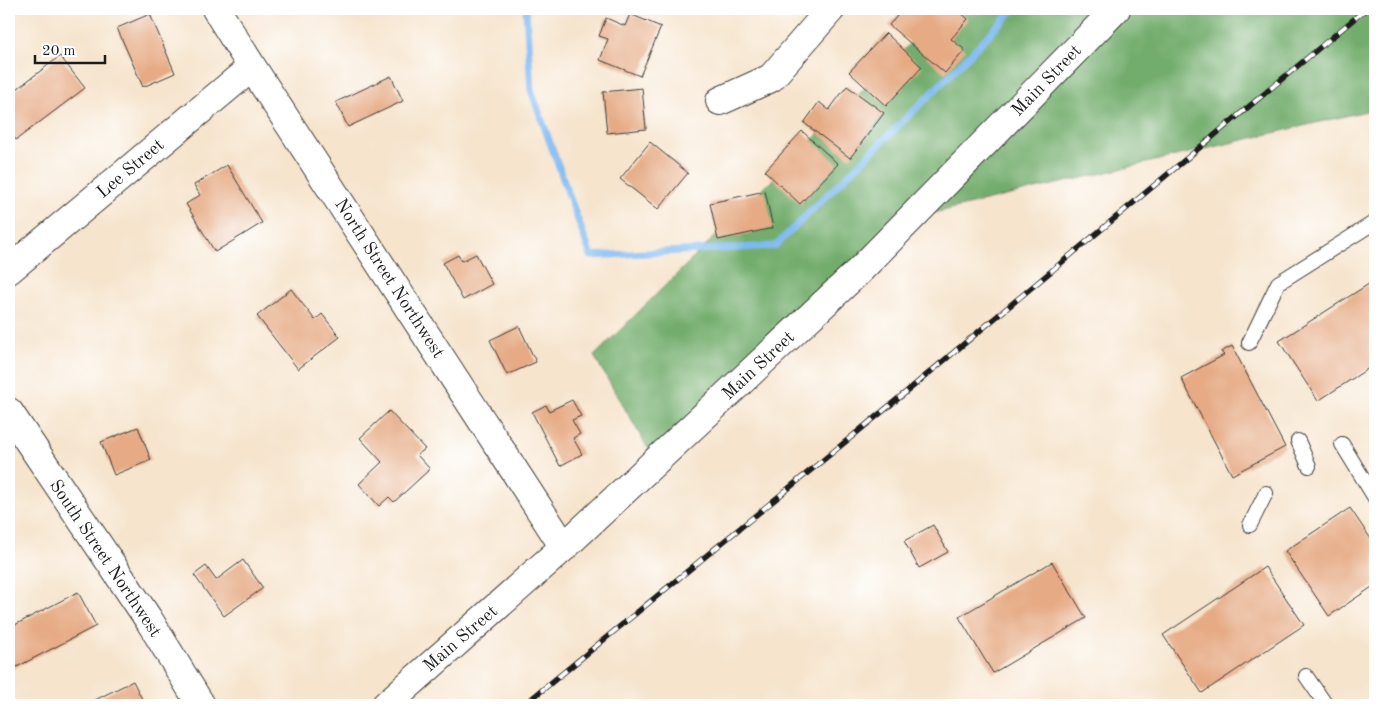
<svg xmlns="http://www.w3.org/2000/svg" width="1384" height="714" font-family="'Old Standard TT',serif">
<rect width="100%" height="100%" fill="#fff"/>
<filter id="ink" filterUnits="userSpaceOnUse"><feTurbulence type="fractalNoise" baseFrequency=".02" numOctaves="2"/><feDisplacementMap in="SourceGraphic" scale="10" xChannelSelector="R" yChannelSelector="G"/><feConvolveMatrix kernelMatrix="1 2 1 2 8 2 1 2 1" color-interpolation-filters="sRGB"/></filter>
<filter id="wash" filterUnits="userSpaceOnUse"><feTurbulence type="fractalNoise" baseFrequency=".0096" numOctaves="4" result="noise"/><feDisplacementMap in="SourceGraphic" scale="20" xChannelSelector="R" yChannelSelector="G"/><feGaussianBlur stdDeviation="1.12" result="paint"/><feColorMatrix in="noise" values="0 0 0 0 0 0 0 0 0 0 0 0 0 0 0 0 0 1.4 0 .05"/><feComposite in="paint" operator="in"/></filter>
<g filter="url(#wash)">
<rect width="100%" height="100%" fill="#f6e4cc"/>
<path fill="#73ad6d" stroke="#486444" d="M 945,9 L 1375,9 L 1375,109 L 925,215 L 650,452 L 594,356 Z"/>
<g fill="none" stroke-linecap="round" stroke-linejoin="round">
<path stroke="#7eb9f0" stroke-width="7" d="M 526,9 L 531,90 L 591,256 L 775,246 L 932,93 L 1014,9"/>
</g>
<g id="blocks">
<path fill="#e6ab85" d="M 903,9 L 908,9 L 913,13 L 917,9 L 957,9 L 968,19 L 951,39 L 965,50 L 945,73 L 889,25 Z
M 150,14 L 175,73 L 143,87 L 117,28 Z
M 630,14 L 661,27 L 640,76 L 600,60 L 608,39 L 599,36 L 606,18 L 625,26 Z
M 886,33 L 922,67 L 886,106 L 849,72 Z
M 60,56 L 85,88 L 16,140 L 9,131 L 9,95 Z
M 391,76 L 403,101 L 348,127 L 336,102 Z
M 847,86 L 884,113 L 850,158 L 804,123 L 819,102 L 829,110 Z
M 642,88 L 646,129 L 607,133 L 603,92 Z
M 802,131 L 838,164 L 800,204 L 765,171 Z
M 650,142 L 688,173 L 658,209 L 620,179 Z
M 227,165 L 262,223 L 215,252 L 186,204 L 200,195 L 194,185 Z
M 765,191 L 773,228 L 718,240 L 710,203 Z
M 476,254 L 492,284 L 463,300 L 443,263 L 458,255 L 462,261 Z
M 1375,280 L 1375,364 L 1318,401 L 1279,341 Z
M 291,289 L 315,320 L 322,314 L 340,337 L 298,369 L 257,316 Z
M 519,326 L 536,362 L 507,375 L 490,340 Z
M 1232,346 L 1285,447 L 1232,475 L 1181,378 L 1224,355 L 1221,352 Z
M 572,400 L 581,416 L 572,420 L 580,434 L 573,438 L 582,454 L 560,466 L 532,412 L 546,405 L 549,411 Z
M 389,411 L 425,449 L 417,455 L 430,469 L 394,502 L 389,497 L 379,506 L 359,484 L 382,462 L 360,438 Z
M 138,427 L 151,460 L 114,475 L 101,442 Z
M 1350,508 L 1375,545 L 1375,585 L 1329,616 L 1285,551 Z
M 933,525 L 948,552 L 919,568 L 904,541 Z
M 243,560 L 263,588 L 224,616 L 194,575 L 206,566 L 216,580 Z
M 1052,562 L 1086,618 L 993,673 L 959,617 Z
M 1265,567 L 1304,625 L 1202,693 L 1163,635 Z
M 78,592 L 96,626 L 9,671 L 9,628 Z
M 133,681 L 145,705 L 85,705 Z"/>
</g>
</g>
<g filter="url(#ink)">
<use href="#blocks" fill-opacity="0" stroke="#3d3a36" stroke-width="1"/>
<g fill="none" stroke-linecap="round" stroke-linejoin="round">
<defs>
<path id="service" d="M 1249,343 L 1278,283 L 1375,222
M 1298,441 L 1309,466
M 1342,444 L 1375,498
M 1250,525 L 1266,493
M 1306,676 L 1326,705"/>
<path id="minor" d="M 216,9 L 252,67 L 564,547
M 720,101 L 771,78 L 831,9
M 9,270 L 252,67
M 9,412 L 149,620 L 201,705"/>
<path id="tertiary" d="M 386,705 L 564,547 L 860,270 L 1116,9"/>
</defs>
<use href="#service" stroke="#3d3a36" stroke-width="16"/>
<use href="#minor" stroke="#3d3a36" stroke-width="30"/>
<use href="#tertiary" stroke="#3d3a36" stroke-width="30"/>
<use href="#service" stroke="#fff" stroke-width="14"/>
<use href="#minor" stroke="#fff" stroke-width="28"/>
<use href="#tertiary" stroke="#fff" stroke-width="28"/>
<defs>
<path id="rail" d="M 524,705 L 905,393 L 1366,9"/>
</defs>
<use href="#rail" stroke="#1c1c1c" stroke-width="5.5"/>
<use href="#rail" stroke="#fff" stroke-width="4" stroke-dasharray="11" stroke-linecap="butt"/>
</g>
</g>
<g text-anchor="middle" stroke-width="4" stroke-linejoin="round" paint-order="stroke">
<g font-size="18" fill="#1c1c1c" stroke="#fff">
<text transform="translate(1046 80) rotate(-46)" y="6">Main Street</text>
<text transform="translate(130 168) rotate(-40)" y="6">Lee Street</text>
<text transform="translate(390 278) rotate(57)" y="6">North Street Northwest</text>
<text transform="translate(758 365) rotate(-43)" y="6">Main Street</text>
<text transform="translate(106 558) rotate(56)" y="6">South Street Northwest</text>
<text transform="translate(460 638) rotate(-41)" y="6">Main Street</text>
</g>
</g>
<rect width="1384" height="714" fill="none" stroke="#fff" stroke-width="30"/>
<path d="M35 55v8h70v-8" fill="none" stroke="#1c1c1c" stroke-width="2.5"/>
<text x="42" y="55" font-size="15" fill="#1c1c1c" stroke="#ffffff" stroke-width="4" paint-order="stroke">20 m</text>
</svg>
